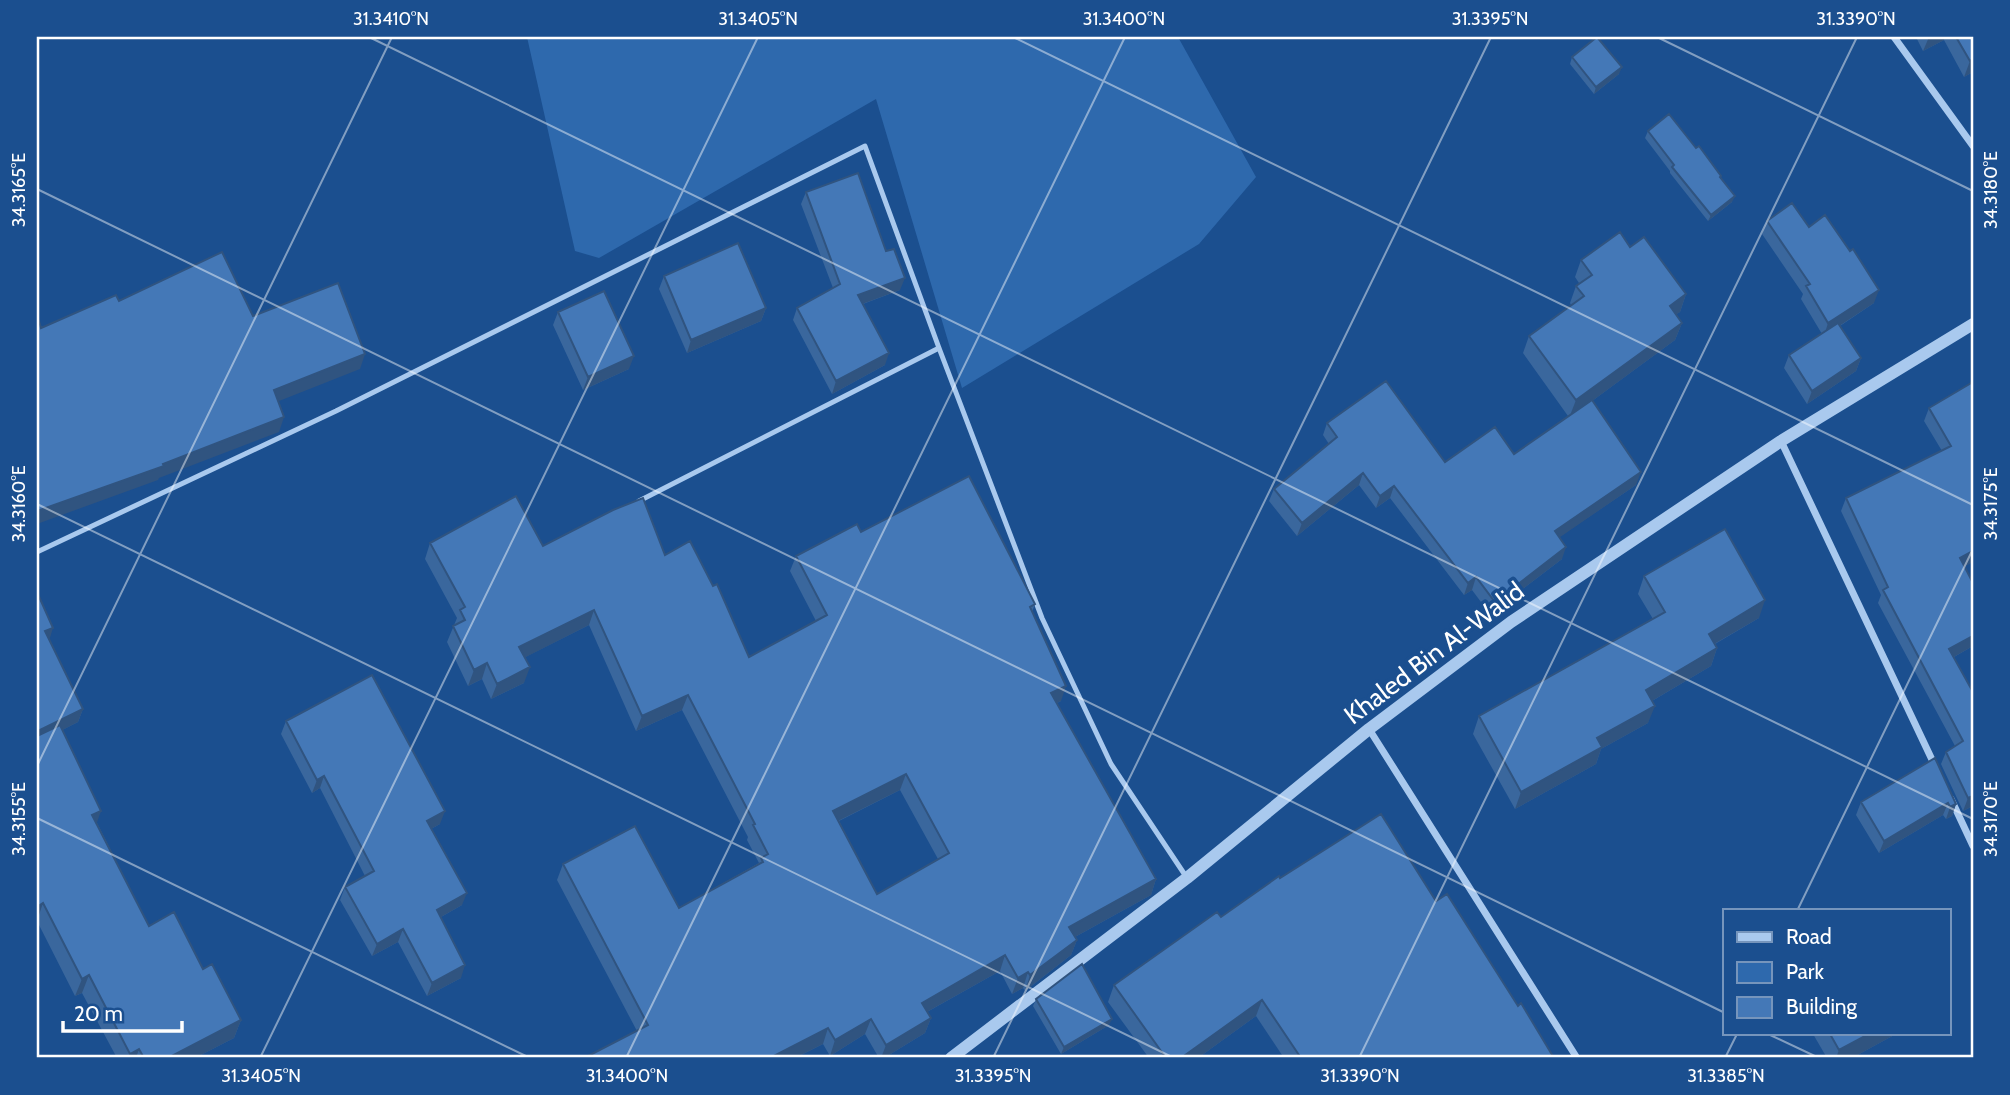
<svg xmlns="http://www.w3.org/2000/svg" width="2010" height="1095" font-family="Cabin,sans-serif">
<rect width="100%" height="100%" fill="#1b4f8f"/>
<path fill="#2e69ad" d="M 527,37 L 1178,37 L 1256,177 L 1199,244 L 962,388 L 876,99 L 599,258 L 575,251 Z"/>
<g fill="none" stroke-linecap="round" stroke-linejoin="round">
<path stroke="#a9c9ee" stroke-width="5" d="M 639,501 L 939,348
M 37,552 L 336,411 L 865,146 L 939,348 L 1042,618 L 1111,764 L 1187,878"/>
<path stroke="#a9c9ee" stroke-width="7" d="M 1894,37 L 1973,146
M 1781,441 L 1935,766
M 1369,729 L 1577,1058
M 1951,799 L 1973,846"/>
<path stroke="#a9c9ee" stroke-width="12" d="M 951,1058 L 1187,878 L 1369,729 L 1511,622 L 1781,441 L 1973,324"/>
</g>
<path fill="#3a679d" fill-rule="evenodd" d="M 1916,37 L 1973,37 L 1973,72 L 1964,77 L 1944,40 L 1923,51 Z
M 1572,57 L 1619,74 L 1594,94 L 1570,64 Z
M 1648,131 L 1696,148 L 1721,176 L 1720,178 L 1732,202 L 1708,221 L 1670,173 L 1670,171 L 1645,138 Z
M 806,192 L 900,290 L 863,304 L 885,365 L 832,394 L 793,320 L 797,308 L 833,288 L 801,204 Z
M 1767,221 L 1809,227 L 1874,303 L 1840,326 L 1861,358 L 1856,371 L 1807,404 L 1784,368 L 1789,355 L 1822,334 L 1801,299 L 1803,294 L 1762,234 Z
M 1630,247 L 1686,294 L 1680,312 L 1676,314 L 1682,323 L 1675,340 L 1592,401 L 1636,485 L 1559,537 L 1562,559 L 1490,614 L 1472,590 L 1464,595 L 1390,498 L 1376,508 L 1359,485 L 1297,536 L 1269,501 L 1274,489 L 1329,444 L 1323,435 L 1327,423 L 1445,462 L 1514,454 L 1568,416 L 1523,353 L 1529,336 L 1571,305 L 1570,303 L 1576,286 L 1579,283 L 1575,277 L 1581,260 Z
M 664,276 L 766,308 L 761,321 L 687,353 L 659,289 Z
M 558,312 L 629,369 L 583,390 L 553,325 Z
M 1973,382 L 1973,562 L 1964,566 L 1973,646 L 1954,657 L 1973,692 L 1973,806 L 1963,811 L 1941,764 L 1946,752 L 1955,746 L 1878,603 L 1881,595 L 1841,511 L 1846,498 L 1942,451 L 1924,421 L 1929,408 Z
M 861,532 L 1035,604 L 1032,612 L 1061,701 L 1057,703 L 1156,879 L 1151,895 L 1075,937 L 1077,940 L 1071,955 L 1025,991 L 1023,988 L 1012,994 L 1000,971 L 927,1012 L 931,1018 L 925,1033 L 884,1058 L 879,1058 L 865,1034 L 830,1056 L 823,1044 L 795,1058 L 587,1058 L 588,1056 L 637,1031 L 557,880 L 563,864 L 679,908 L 759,863 L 747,840 L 748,837 L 682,710 L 636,731 L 589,625 L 525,657 L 524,683 L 491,699 L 482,679 L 468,686 L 447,642 L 457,618 L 425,559 L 430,543 L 543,546 L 665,555 L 749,657 L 816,621 L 790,571 L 796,556 ZM 900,790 L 938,859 L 877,894 L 839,821 Z
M 1644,576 L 1759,618 L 1715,644 L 1717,648 L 1711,666 L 1652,701 L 1648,723 L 1601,749 L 1596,764 L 1515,809 L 1473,734 L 1479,716 L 1653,619 L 1638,594 Z
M 37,592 L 49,639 L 83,709 L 78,722 L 62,730 L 97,823 L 149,926 L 203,969 L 241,1020 L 234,1038 L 195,1058 L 117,1058 L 82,993 L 75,996 L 37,921 Z
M 286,721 L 440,824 L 431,829 L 462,905 L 441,917 L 461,978 L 427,996 L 398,942 L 372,956 L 340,900 L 345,887 L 365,876 L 320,788 L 312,793 L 281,734 Z
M 1935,758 L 1956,804 L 1952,816 L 1946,819 L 1943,815 L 1879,853 L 1856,815 L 1861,802 Z
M 1280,878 L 1436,901 L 1518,1006 L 1554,1058 L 1284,1058 L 1256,1016 L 1198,1058 L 1149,1058 L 1108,1002 L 1114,985 L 1221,917 Z
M 1036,999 L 1109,1025 L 1061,1054 L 1033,1006 Z
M 1813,1034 L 1896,1034 L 1852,1058 L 1827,1058 Z"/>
<path fill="#305480" d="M 1929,37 L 1945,37 L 1944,40 L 1923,51 Z
M 1973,59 L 1973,72 L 1964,77 L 1970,61 Z
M 1622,67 L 1619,74 L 1594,94 L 1596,87 Z
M 1735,196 L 1732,202 L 1708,221 L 1711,215 Z
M 905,278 L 900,290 L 854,307 L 858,295 Z
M 1879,290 L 1874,303 L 1824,336 L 1828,323 Z
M 1686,294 L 1680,312 L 1664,323 L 1670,306 Z
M 766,308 L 761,321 L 687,353 L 691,340 Z
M 1682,323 L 1675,340 L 1569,418 L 1576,400 Z
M 889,353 L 885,365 L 832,394 L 836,381 Z
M 365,354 L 360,369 L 269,405 L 274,390 Z
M 634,356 L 629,369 L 583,390 L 588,377 Z
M 1861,358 L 1856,371 L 1807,404 L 1812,391 Z
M 284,417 L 279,432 L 159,478 L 158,480 L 37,524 L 37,511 Z
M 1641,472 L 1636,485 L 1550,544 L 1555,531 Z
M 1363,473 L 1359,485 L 1297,536 L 1302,523 Z
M 1394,486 L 1390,498 L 1376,508 L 1380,496 Z
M 1566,547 L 1562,559 L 1490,614 L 1495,602 Z
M 1973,551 L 1973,562 L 1956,571 L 1960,558 Z
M 1476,577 L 1472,590 L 1464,595 L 1468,583 Z
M 1765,600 L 1759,618 L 1702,651 L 1709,634 Z
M 594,610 L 589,625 L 514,663 L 519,647 Z
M 53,628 L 49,641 L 45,631 Z
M 1973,636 L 1973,646 L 1945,662 L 1949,649 Z
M 1717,648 L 1711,666 L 1640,708 L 1646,690 Z
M 487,663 L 482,679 L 468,686 L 474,670 Z
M 530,667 L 524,683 L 491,699 L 497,684 Z
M 1066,686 L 1061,701 L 1046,708 L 1051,693 Z
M 688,695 L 682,710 L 636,731 L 642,716 Z
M 1655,706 L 1648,723 L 1601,749 L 1596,764 L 1515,809 L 1521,792 L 1597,738 Z
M 83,709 L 78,722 L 37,743 L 38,731 Z
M 906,774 L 900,790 L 828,826 L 833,811 Z
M 324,776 L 320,788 L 312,793 L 317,780 Z
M 1973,796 L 1973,806 L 1963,811 L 1968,798 Z
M 1948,803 L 1943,815 L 1879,853 L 1884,841 Z
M 1956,804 L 1952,816 L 1946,819 L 1950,807 Z
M 101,811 L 95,828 L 92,815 Z
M 445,811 L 440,824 L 422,834 L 427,821 Z
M 1156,879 L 1151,895 L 1064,943 L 1069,927 Z
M 467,893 L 462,905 L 432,922 L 437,910 Z
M 43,903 L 37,921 L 37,907 Z
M 403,929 L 398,942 L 372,956 L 377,944 Z
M 1077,940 L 1071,955 L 1025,991 L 1030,975 Z
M 1005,955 L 1000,971 L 916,1018 L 922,1003 Z
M 465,965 L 461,978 L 427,996 L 432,983 Z
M 1028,972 L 1023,988 L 1012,994 L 1018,978 Z
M 89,975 L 82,993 L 75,996 L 82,979 Z
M 1262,1000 L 1256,1016 L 1198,1058 L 1181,1058 Z
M 931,1018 L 925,1033 L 884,1058 L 881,1058 L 886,1045 Z
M 871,1019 L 865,1034 L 830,1056 L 835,1040 Z
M 1112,1019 L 1109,1025 L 1061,1054 L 1064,1047 Z
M 241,1020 L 234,1038 L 195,1058 L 168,1058 Z
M 828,1028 L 823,1044 L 795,1058 L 770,1058 Z
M 1869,1034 L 1896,1034 L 1852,1058 L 1836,1058 L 1839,1050 Z
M 139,1049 L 136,1058 L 129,1058 L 130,1054 Z"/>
<path fill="#4478b7" stroke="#305480" stroke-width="2" fill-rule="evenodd" d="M 1597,37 L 1622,67 L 1596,87 L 1572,57 Z
M 1956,37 L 1973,37 L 1973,59 L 1970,61 Z
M 1669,114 L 1696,148 L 1699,146 L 1721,176 L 1720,177 L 1735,196 L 1711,215 L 1672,167 L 1674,165 L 1648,131 Z
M 858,173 L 886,251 L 894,249 L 905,278 L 858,295 L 889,353 L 836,381 L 797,308 L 840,284 L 806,192 Z
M 1792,203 L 1809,227 L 1825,215 L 1850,251 L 1853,249 L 1879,290 L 1828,323 L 1806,286 L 1810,284 L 1767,221 Z
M 1620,232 L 1630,247 L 1644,237 L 1686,294 L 1670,306 L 1682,323 L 1576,400 L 1529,336 L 1584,296 L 1576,286 L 1592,275 L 1581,260 Z
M 738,243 L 766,308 L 691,340 L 664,276 Z
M 222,252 L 253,316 L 338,283 L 365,354 L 274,390 L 284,417 L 163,464 L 164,466 L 37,511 L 37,322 L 39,321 L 41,328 L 116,295 L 119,301 Z
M 604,291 L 634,356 L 588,377 L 558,312 Z
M 1838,323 L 1861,358 L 1812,391 L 1789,355 Z
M 1386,381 L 1445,462 L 1495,427 L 1514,454 L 1592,400 L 1641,472 L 1555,531 L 1566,547 L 1495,602 L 1476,577 L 1468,583 L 1394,486 L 1380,496 L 1363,473 L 1302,523 L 1274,489 L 1337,437 L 1327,423 Z
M 1973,382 L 1973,551 L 1960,558 L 1973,583 L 1973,636 L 1949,649 L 1973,692 L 1973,796 L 1968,798 L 1946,752 L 1963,741 L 1883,590 L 1888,587 L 1846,498 L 1951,446 L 1929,408 Z
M 969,476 L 1035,604 L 1030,607 L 1066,686 L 1051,693 L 1156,879 L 1069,927 L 1077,940 L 1030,975 L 1028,972 L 1018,978 L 1005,955 L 922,1003 L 931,1018 L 886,1045 L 871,1019 L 835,1040 L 828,1028 L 770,1058 L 589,1058 L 588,1056 L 648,1025 L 563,864 L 635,826 L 679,908 L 763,862 L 761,858 L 768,854 L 753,825 L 755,824 L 688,695 L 642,716 L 594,610 L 519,647 L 530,667 L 497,684 L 487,663 L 474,670 L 453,626 L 465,620 L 460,610 L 465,607 L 430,543 L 516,496 L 543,546 L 613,510 L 643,498 L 665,555 L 690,541 L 713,586 L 717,584 L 749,657 L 827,615 L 796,556 L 857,524 L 861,532 ZM 906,774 L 949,853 L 877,894 L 833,811 Z
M 1725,529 L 1765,600 L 1709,634 L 1717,648 L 1646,690 L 1655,706 L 1597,738 L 1602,747 L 1521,792 L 1479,716 L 1665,612 L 1644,576 Z
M 37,592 L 53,628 L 45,631 L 83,709 L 38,731 L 37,729 Z
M 372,675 L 445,811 L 427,821 L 467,893 L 437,910 L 465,965 L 432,983 L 403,929 L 377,944 L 345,887 L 374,871 L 324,776 L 317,780 L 286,721 Z
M 60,725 L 101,811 L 92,815 L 149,926 L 174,912 L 203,969 L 212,964 L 241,1020 L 168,1058 L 144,1058 L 139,1049 L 130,1054 L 89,975 L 82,979 L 43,903 L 37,907 L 37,736 Z
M 1935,758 L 1956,804 L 1950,807 L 1948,803 L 1884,841 L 1861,802 Z
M 1381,814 L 1436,901 L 1447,894 L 1518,1006 L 1521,1003 L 1554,1058 L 1301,1058 L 1262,1000 L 1181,1058 L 1166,1058 L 1114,985 L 1217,912 L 1221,917 L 1279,876 L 1280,878 Z
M 1082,964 L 1112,1019 L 1064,1047 L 1036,999 Z
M 1830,1034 L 1869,1034 L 1839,1050 Z"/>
<path fill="none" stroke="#fff" stroke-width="2" stroke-opacity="0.45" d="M 369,37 L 1973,819M 1013,37 L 1973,505M 1657,37 L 1973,191M 37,189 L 1725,1013M 37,504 L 1174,1058M 37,766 L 392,37M 37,818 L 530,1058M 1797,911 L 1973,549M 1768,1034 L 1819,1058M 260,1058 L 758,37M 626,1058 L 1125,37M 993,1058 L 1491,37M 1359,1058 L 1857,37M 1725,1058 L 1737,1034"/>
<g text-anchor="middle" stroke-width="7" stroke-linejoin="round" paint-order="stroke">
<g font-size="26" fill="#fff" stroke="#1b4f8f">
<text transform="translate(1434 653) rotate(-37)" y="9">Khaled Bin Al-Walid</text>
</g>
</g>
<rect width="2010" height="1095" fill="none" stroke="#1b4f8f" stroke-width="77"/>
<rect x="1723" y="909" width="228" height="126" fill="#1b4f8f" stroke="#7695bc" stroke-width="2"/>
<rect x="1737" y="932" width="35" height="10" fill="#a9c9ee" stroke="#7695bc" stroke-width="2"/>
<text x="1786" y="944" font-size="21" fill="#ffffff">Road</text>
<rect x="1737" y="962" width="35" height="21" fill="#2e69ad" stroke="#7695bc" stroke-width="2"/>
<text x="1786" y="979" font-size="21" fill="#ffffff">Park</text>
<rect x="1737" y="997" width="35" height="21" fill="#4478b7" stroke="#7695bc" stroke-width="2"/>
<text x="1786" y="1014" font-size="21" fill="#ffffff">Building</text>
<path d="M63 1021v10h119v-10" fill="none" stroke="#ffffff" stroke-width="3.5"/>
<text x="74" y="1021" font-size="21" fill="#ffffff" stroke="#1b4f8f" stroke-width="5" paint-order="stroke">20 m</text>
<rect x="38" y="38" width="1934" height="1018" fill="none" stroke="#fff" stroke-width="2.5"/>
<g font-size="18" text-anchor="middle" fill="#fff">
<text x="391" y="25">31.3410°N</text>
<text x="758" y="25">31.3405°N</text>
<text x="1124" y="25">31.3400°N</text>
<text x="1490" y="25">31.3395°N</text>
<text x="1856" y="25">31.3390°N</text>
<text transform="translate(1991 190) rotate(-90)" y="6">34.3180°E</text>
<text transform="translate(19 190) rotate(-90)" y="6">34.3165°E</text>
<text transform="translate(1991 504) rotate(-90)" y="6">34.3175°E</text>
<text transform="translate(19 504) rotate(-90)" y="6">34.3160°E</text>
<text transform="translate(1991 819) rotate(-90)" y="6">34.3170°E</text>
<text transform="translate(19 819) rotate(-90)" y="6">34.3155°E</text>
<text x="261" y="1082">31.3405°N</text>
<text x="627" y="1082">31.3400°N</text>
<text x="993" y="1082">31.3395°N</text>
<text x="1360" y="1082">31.3390°N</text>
<text x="1726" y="1082">31.3385°N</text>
</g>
</svg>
